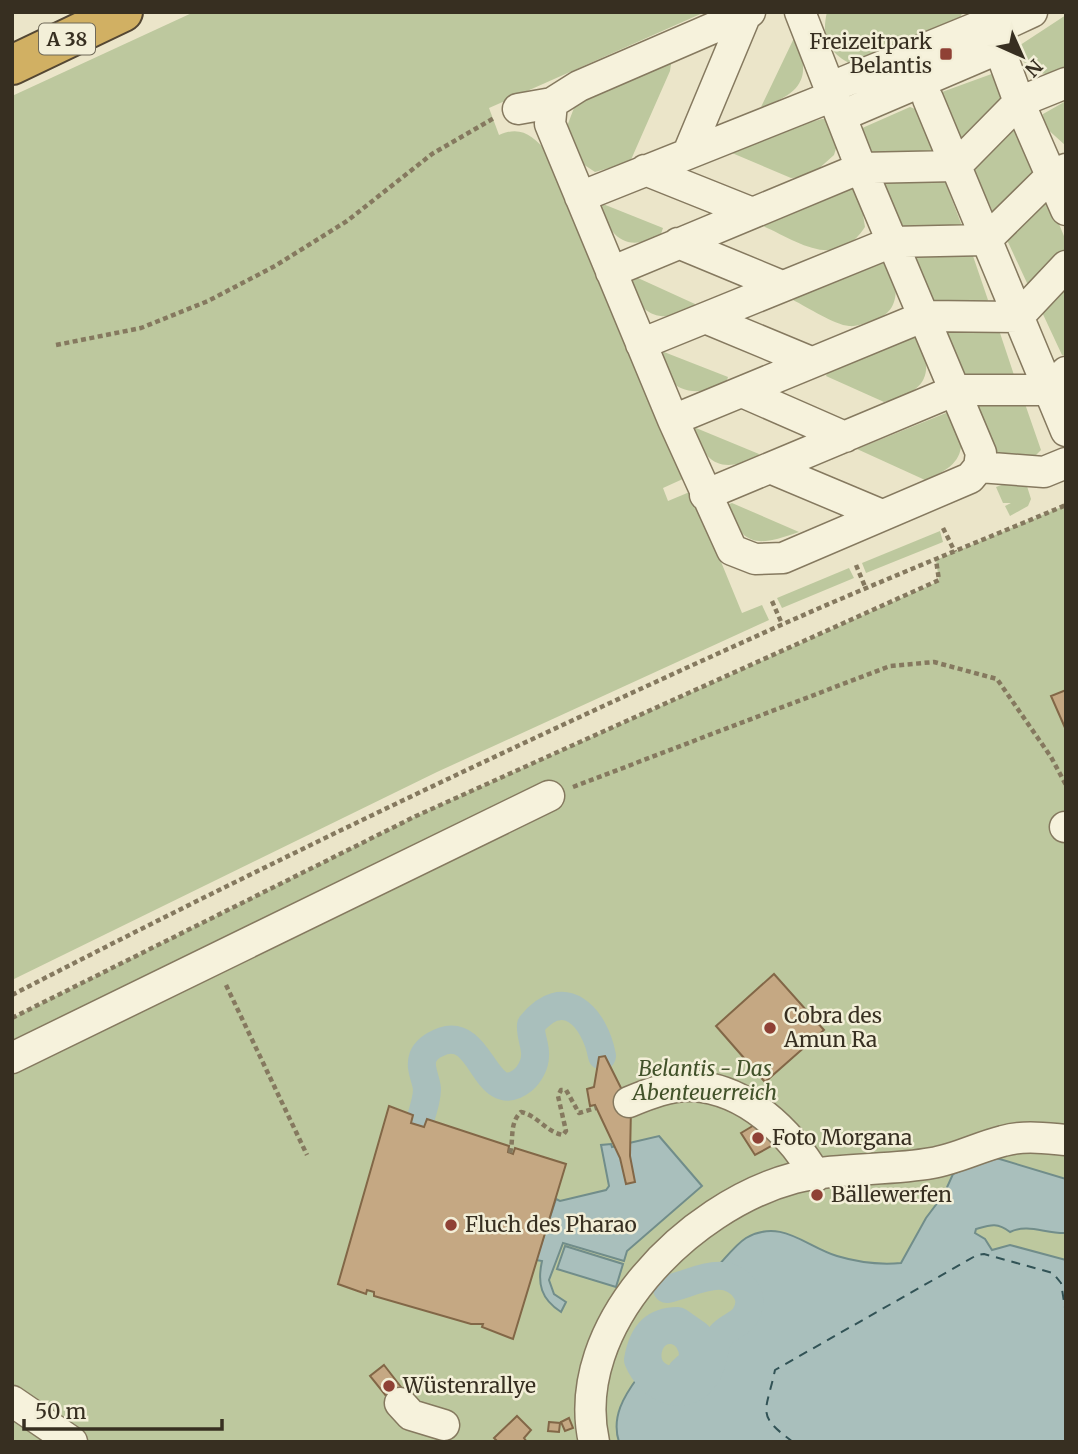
<svg xmlns="http://www.w3.org/2000/svg" width="1078" height="1454" font-family="Merriweather,serif">
<rect width="100%" height="100%" fill="#ebe5c9"/>
<path fill="#bdc89e" d="M 194,12 L 705,12 L 489,108 L 499,135 C 521,125 533,136 547,152 L 685,478 L 663,488 L 668,501 L 692,491 L 742,613 L 762,605 L 769,620 L 437,772 L 12,980 L 12,96 Z
M 827,12 L 963,12 L 959,19 L 851,64 C 828,52 821,37 827,12 Z
M 1066,15 L 1066,74 C 1041,78 1027,70 1014,49 Z
M 795,36 C 812,77 803,93 761,107 Z
M 672,58 L 670,71 L 630,162 L 595,172 L 580,162 L 566,129 L 577,100 Z
M 997,72 L 1006,97 L 960,143 L 942,98 L 942,92 Z
M 1066,101 L 1066,146 L 1044,126 L 1043,114 Z
M 910,107 L 918,110 L 937,154 L 874,155 L 860,129 Z
M 822,119 L 829,119 L 838,142 L 834,155 L 815,172 L 803,177 L 791,178 L 732,153 L 731,148 L 778,131 Z
M 1011,124 L 1019,126 L 1038,172 L 994,214 L 973,169 Z
M 885,175 L 943,176 L 962,226 C 900,233 908,242 882,183 Z
M 849,186 L 859,190 L 865,227 C 836,271 799,242 763,226 L 763,222 Z
M 1041,199 L 1050,202 L 1066,241 L 1066,253 L 1035,285 L 1027,283 L 1007,240 Z
M 603,204 L 663,228 L 661,234 C 624,255 612,235 595,205 Z
M 967,249 L 973,256 L 988,300 L 983,307 L 932,302 L 913,255 Z
M 880,260 L 890,263 C 898,286 902,313 871,321 C 865,323 856,327 849,326 C 835,325 807,307 793,300 L 794,296 Z
M 638,278 L 695,304 L 693,309 C 659,324 643,316 627,284 Z
M 1066,280 L 1066,355 L 1062,355 L 1041,310 Z
M 944,329 L 999,330 L 1014,375 L 1010,380 L 964,377 Z
M 912,336 L 920,339 C 935,378 923,392 884,402 L 826,376 L 828,371 Z
M 664,352 L 728,377 L 726,383 C 711,392 682,397 670,379 C 665,372 663,361 660,353 Z
M 1024,401 L 1041,450 L 1034,457 L 996,452 L 976,405 Z
M 946,413 L 956,415 C 968,451 961,466 925,480 L 857,449 Z
M 696,428 L 759,454 L 758,458 C 720,472 708,466 692,429 Z
M 1018,479 L 1026,483 L 1031,499 L 1028,506 L 1010,516 L 1005,506 L 1011,503 L 1003,503 L 996,487 Z
M 732,503 L 799,532 C 756,547 745,547 724,506 Z
M 1066,505 L 1066,1442 L 12,1442 L 12,1018 L 416,816 L 939,581 L 936,560 Z
M 940,531 L 943,542 L 866,573 L 862,563 Z
M 849,568 L 854,578 L 782,608 L 777,598 Z"/>
<path fill="#a9bfbc" stroke="#718d8a" stroke-width="2" d="M 659,1136 L 702,1186 L 627,1251 L 624,1261 L 563,1243 L 549,1280 L 554,1294 L 566,1302 L 561,1312 C 541,1299 537,1284 542,1261 L 536,1260 L 556,1199 L 560,1201 L 606,1190 L 609,1186 L 601,1145 L 611,1144 L 612,1147 Z
M 993,1157 L 1066,1179 L 1066,1233 C 1046,1234 1028,1223 1010,1232 C 997,1222 990,1225 976,1229 L 975,1233 L 985,1239 L 992,1250 L 1010,1245 L 1066,1260 L 1066,1442 L 619,1442 C 611,1417 624,1396 638,1377 C 657,1398 692,1405 709,1377 C 717,1364 720,1349 729,1336 L 738,1332 L 737,1329 L 754,1313 C 757,1286 740,1273 715,1269 C 725,1259 735,1245 746,1238 C 781,1218 805,1246 837,1256 C 857,1262 879,1265 901,1263 L 926,1218 L 944,1194 L 953,1174 Z
M 565,1246 L 623,1264 L 616,1287 L 557,1269 Z"/>
<g fill="none" stroke-linecap="round" stroke-linejoin="round">
<path stroke="#a9bfbc" stroke-width="28" d="M 418,1126 C 422,1114 427,1101 427,1089 C 426,1078 419,1068 423,1057 C 426,1049 435,1044 443,1041 C 483,1028 485,1110 523,1080 C 529,1075 535,1065 535,1056 C 536,1046 530,1036 531,1025 C 564,983 595,1018 602,1056
M 667,1289 C 692,1284 727,1261 746,1291 C 751,1298 750,1308 745,1316 C 739,1325 727,1327 720,1336 C 713,1346 714,1361 708,1372 C 689,1407 650,1390 638,1360 C 642,1336 652,1321 678,1321 L 698,1335 C 722,1391 640,1393 648,1350 C 654,1319 696,1325 693,1361 L 682,1371"/>
<path stroke="#325356" stroke-width="2" stroke-dasharray="9 7" stroke-linecap="butt" d="M 793,1442 C 755,1414 766,1413 775,1370 L 977,1255 L 984,1254 L 1053,1273 L 1061,1283 L 1066,1314"/>
</g>
<path fill="#c5a883" stroke="#826747" stroke-width="2" d="M 1066,690 L 1066,730 L 1051,696 Z
M 774,974 L 824,1030 L 765,1082 L 716,1026 Z
M 605,1056 L 631,1108 L 630,1156 L 635,1182 L 626,1184 L 620,1158 L 595,1105 L 590,1106 L 587,1089 L 594,1087 L 599,1057 Z
M 389,1106 L 413,1115 L 411,1123 L 424,1127 L 427,1119 L 509,1146 L 508,1152 L 513,1154 L 515,1148 L 566,1164 L 513,1339 L 482,1327 L 483,1324 L 471,1324 L 374,1296 L 374,1292 L 367,1290 L 366,1294 L 338,1284 Z
M 761,1121 L 775,1144 L 755,1155 L 741,1133 Z
M 384,1365 L 408,1396 L 395,1407 L 370,1376 Z
M 517,1416 L 531,1430 L 524,1438 L 527,1442 L 498,1442 L 494,1438 Z
M 569,1418 L 573,1428 L 565,1431 L 561,1422 Z
M 549,1422 L 560,1423 L 559,1432 L 548,1431 Z"/>
<g fill="none" stroke-linecap="round" stroke-linejoin="round">
<defs>
<path id="minor" d="M 986,12 L 1019,102 L 1066,210
M 993,30 L 1032,12
M 829,88 L 990,22
M 928,99 L 1066,431
M 552,103 L 550,124 L 673,420 L 732,550 L 755,559 L 783,558 L 970,478 L 979,467 L 981,453 L 861,168 L 800,12
M 518,109 L 552,103 L 579,86 L 750,12
M 841,116 L 1000,48
M 688,153 L 746,14
M 645,170 L 750,212
M 580,197 L 833,96
M 678,243 L 782,286
M 611,272 L 861,168 L 956,166 L 1019,102 L 1066,83
M 705,318 L 811,362
M 641,344 L 892,242 L 986,240 L 1052,175 L 1066,169
M 742,392 L 845,437
M 673,420 L 925,316 L 1018,317 L 1066,266
M 979,467 L 1044,472 L 1066,463
M 770,468 L 882,515
M 705,495 L 956,390 L 1048,390 L 1066,372
M 1065,827 L 1066,827
M 12,1058 L 549,796
M 629,1102 C 648,1094 671,1085 692,1086 C 747,1089 790,1132 816,1176
M 12,1401 L 72,1442
M 400,1403 L 411,1415 L 444,1425
M 594,1442 C 568,1326 689,1206 794,1178 C 837,1167 888,1171 932,1163 C 956,1159 979,1147 1003,1141 C 1024,1135 1044,1138 1066,1140"/>
<path id="highway" d="M 12,65 L 123,12"/>
</defs>
<use href="#minor" stroke="#85795f" stroke-width="33"/>
<use href="#highway" stroke="#544733" stroke-width="42"/>
<path stroke="#85795f" stroke-width="4.5" stroke-dasharray="5 3.5" stroke-linecap="butt" d="M 56,345 L 141,328 L 208,301 L 275,266 L 347,221 L 432,154 L 494,118
M 943,528 L 955,552
M 856,565 L 866,589
M 772,601 L 782,624
M 573,787 L 890,666 L 934,662 L 997,679 L 1051,757 L 1066,785
M 226,985 L 307,1155
M 12,995 C 265,864 521,742 781,625 C 875,583 971,545 1066,505
M 12,1018 L 416,816 L 939,580 L 936,560
M 510,1153 C 514,1139 509,1123 521,1112 C 537,1115 546,1132 563,1135 L 566,1131 L 558,1096 L 561,1090 L 566,1090 L 579,1113 L 596,1108"/>
<use href="#minor" stroke="#f6f2dc" stroke-width="30"/>
<use href="#highway" stroke="#d1b063" stroke-width="38"/>
</g>
<g fill="#8f4135" stroke="#f3efd8" stroke-width="2.5">
<rect x="939" y="47" width="14" height="14" rx="3.5"/>
<circle cx="770" cy="1028" r="7"/>
<circle cx="758" cy="1138" r="7"/>
<circle cx="817" cy="1195" r="7"/>
<circle cx="451" cy="1225" r="7"/>
<circle cx="389" cy="1386" r="7"/>
</g>
<g text-anchor="middle" stroke-width="5" stroke-linejoin="round" paint-order="stroke">
<rect fill="#f3efd8" stroke="#6f6958" stroke-width="2" x="39" y="23.5" width="56" height="31" rx="5"/>
<g font-size="19" font-weight="bold" fill="#372f21">
<text x="67" y="46">A 38</text>
</g>
<g font-size="21" fill="#372f21" stroke="#f3efd8" text-anchor="start">
<text x="932" y="49" text-anchor="end">Freizeitpark<tspan x="932" dy="24">Belantis</tspan></text>
<text x="784" y="1023">Cobra des<tspan x="784" dy="24">Amun Ra</tspan></text>
<text x="772" y="1145">Foto Morgana</text>
<text x="831" y="1202">Bällewerfen</text>
<text x="465" y="1232">Fluch des Pharao</text>
<text x="403" y="1393">Wüstenrallye</text>
</g>
<g font-size="21" font-style="italic" fill="#42522a" stroke="#f3efd8">
<text x="705" y="1076">Belantis - Das<tspan x="705" dy="24">Abenteuerreich</tspan></text>
</g>
</g>
<rect width="1078" height="1454" fill="none" stroke="#372f21" stroke-width="28"/>
<g transform="translate(1022 56) rotate(135)" stroke="#f3efd8" stroke-width="5" paint-order="stroke">
<path d="M0-5L12 26L0 18L-12 26Z" fill="#372f21"/>
<text y="-10" font-size="19" font-weight="bold" text-anchor="middle" fill="#372f21">N</text>
</g>
<path d="M24 1419v10h198v-10" fill="none" stroke="#372f21" stroke-width="3.5"/>
<text x="35" y="1419" font-size="21" fill="#372f21" stroke="#f3efd8" stroke-width="5" paint-order="stroke">50 m</text>
</svg>
